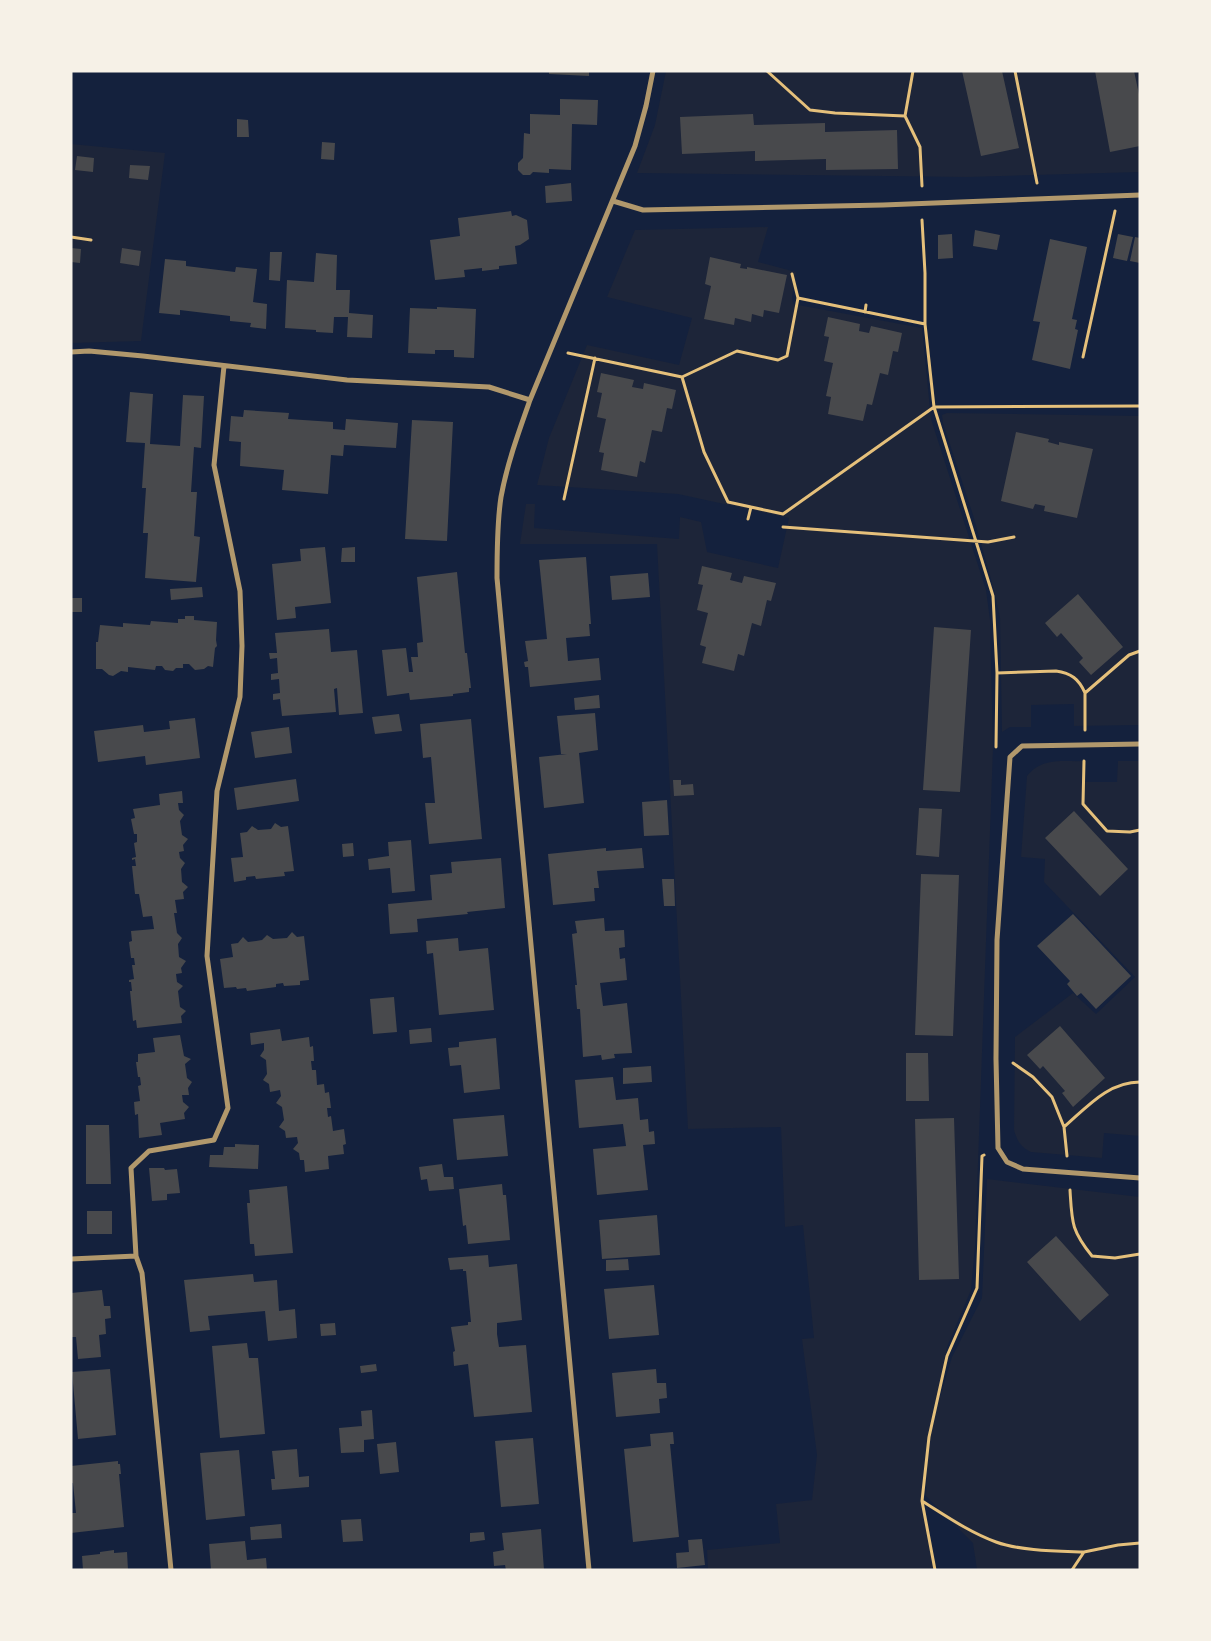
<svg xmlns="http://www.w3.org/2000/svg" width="1211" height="1641" font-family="'Work Sans',sans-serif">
<rect width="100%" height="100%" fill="#14213d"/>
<path fill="#1d2539" d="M 666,71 L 1140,71 L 1140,172 L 967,177 L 637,173 L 655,125 Z
M 71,144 L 165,153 L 141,341 L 71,343 Z
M 768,227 L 758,262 L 796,272 L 792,297 L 793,304 L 922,328 L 931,419 L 986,590 L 990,620 L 993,748 L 975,1246 L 971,1290 L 947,1347 L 931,1427 L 952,1357 L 982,1298 L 987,1179 L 1140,1197 L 1140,1570 L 977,1570 L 973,1543 L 926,1496 L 928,1450 L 922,1501 L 935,1570 L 708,1570 L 707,1550 L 780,1543 L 776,1504 L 812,1500 L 817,1455 L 802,1339 L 814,1338 L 803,1225 L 785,1227 L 781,1127 L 688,1129 L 657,544 L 520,544 L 526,504 L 535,504 L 534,528 L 679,539 L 680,517 L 701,522 L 707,552 L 778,568 L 789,518 L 678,494 L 537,485 L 549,438 L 587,345 L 679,365 L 692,318 L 607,297 L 635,230 Z
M 947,413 L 1140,416 L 1139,725 L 1074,726 L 1074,704 L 1031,705 L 1031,727 L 1010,727 L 1002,732 L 1000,618 L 994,590 L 973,515 L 943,423 L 942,415 Z
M 1085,761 L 1085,782 L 1117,782 L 1118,761 L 1140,761 L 1140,1136 L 1104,1133 L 1102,1158 L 1031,1152 C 1021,1147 1017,1141 1014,1130 L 1015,1037 L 1073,993 L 1096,1014 L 1135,977 L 1044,882 L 1045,859 L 1021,857 L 1027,776 C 1042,757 1062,762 1085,761 Z"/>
<path fill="#48494c" d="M 549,71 L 589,71 L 589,76 L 549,74 Z
M 962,71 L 1002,71 L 1019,148 L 981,156 Z
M 1095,71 L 1134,71 L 1140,99 L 1140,146 L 1110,152 Z
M 560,99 L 598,100 L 597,125 L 572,124 L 571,170 L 549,169 L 549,173 L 533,172 L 530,175 L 523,175 L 518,170 L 518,163 L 523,158 L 524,133 L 530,134 L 530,114 L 560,115 Z
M 753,114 L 754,125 L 825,123 L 825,132 L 897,130 L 898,169 L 826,170 L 826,159 L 755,161 L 755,151 L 682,154 L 680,117 Z
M 237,119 L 248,120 L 249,137 L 237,137 Z
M 322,142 L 335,143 L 334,160 L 321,159 Z
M 77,156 L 94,158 L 93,172 L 75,170 Z
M 130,165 L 150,166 L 148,180 L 129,178 Z
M 571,183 L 572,201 L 546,203 L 545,186 Z
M 511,211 L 512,216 L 516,215 L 527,220 L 529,239 L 520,245 L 515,246 L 517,264 L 499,266 L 499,269 L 482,271 L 482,268 L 464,270 L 465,277 L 435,280 L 430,240 L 460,236 L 458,218 Z
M 975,230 L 1000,235 L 997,250 L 973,246 Z
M 952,234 L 953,258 L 938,259 L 938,235 Z
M 1118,234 L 1133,237 L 1127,261 L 1113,258 Z
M 1135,237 L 1140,238 L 1140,263 L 1130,261 Z
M 1050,239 L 1087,247 L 1072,319 L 1077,320 L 1075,329 L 1078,330 L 1070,369 L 1032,360 L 1040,322 L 1033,321 Z
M 71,248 L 81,249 L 80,263 L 71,262 Z
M 122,248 L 141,251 L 139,266 L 120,263 Z
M 270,252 L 282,252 L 280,281 L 269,280 Z
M 316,253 L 337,255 L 336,290 L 350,290 L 349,313 L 373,315 L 372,338 L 347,337 L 348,317 L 334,317 L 333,333 L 316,332 L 316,330 L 285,328 L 287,280 L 314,282 Z
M 710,257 L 741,264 L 740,268 L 747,269 L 747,267 L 787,275 L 779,313 L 764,310 L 763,317 L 752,314 L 751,322 L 735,318 L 734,325 L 704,319 L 711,286 L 705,284 Z
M 165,259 L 186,261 L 186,266 L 235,272 L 236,267 L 257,269 L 253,302 L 267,304 L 266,329 L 250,327 L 251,323 L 230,321 L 230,316 L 180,310 L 180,315 L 159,313 Z
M 437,307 L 476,309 L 474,358 L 454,357 L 454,350 L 435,350 L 435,354 L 408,353 L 410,308 L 437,309 Z
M 828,317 L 860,324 L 859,331 L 869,333 L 871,326 L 902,333 L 898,352 L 893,351 L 888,375 L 880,373 L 872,405 L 867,404 L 863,421 L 828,414 L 831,397 L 826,396 L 833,363 L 824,361 L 829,337 L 824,336 Z
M 601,373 L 634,380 L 632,387 L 643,389 L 644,383 L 676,390 L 672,409 L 667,408 L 662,432 L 652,430 L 645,463 L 640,461 L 637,477 L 601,470 L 604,453 L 599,452 L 606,419 L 597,417 L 602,393 L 597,392 Z
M 130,392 L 153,394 L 150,444 L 180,446 L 183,395 L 204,396 L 201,448 L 194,447 L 191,492 L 197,492 L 194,536 L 200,537 L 196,582 L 145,578 L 148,533 L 143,533 L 146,488 L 142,488 L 145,443 L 126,442 Z
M 244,410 L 289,413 L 288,419 L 333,422 L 333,429 L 345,430 L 346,419 L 398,423 L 396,448 L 344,445 L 343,456 L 331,455 L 328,494 L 282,490 L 284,470 L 240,466 L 241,442 L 229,441 L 231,416 L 243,417 Z
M 412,420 L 453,422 L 447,541 L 405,539 Z
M 1016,432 L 1049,439 L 1048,442 L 1059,445 L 1059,442 L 1093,449 L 1077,518 L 1044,511 L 1045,506 L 1035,504 L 1033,509 L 1001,501 Z
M 325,547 L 331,603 L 295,607 L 296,618 L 277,620 L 272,564 L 301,561 L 300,549 Z
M 355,547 L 355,562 L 341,562 L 342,548 Z
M 586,557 L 591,624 L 589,624 L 590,636 L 566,638 L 568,661 L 599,658 L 601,680 L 530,687 L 528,667 L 525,667 L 524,662 L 528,661 L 525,641 L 547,639 L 539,560 Z
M 702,566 L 732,573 L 730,580 L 742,583 L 744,576 L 776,583 L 771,601 L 767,600 L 761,626 L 752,623 L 744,656 L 738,654 L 734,671 L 702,663 L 706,647 L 700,645 L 708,613 L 697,610 L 703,585 L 698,584 Z
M 457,572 L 465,653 L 467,653 L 471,688 L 469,688 L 469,692 L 453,694 L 453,696 L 410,700 L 409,693 L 387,696 L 382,650 L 406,648 L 409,672 L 413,672 L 411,657 L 418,657 L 417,643 L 423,642 L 417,577 Z
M 648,573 L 650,597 L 612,600 L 610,576 Z
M 202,587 L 203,597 L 171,600 L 170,589 Z
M 1078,594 L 1123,647 L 1091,675 L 1079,662 L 1083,658 L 1061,633 L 1057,637 L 1045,623 Z
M 72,598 L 82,598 L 82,612 L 72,612 Z
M 185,616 L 194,616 L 194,620 L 217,622 L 216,640 L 217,646 L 215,648 L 213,667 L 208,666 L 204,669 L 195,670 L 189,664 L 183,664 L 183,668 L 176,668 L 173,671 L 165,670 L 162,666 L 156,666 L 155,670 L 128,667 L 128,672 L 121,671 L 113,676 L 109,675 L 102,669 L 96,669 L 96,642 L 98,642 L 100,625 L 123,627 L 123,623 L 150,625 L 151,621 L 178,623 L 178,619 L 185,619 Z
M 934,627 L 971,630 L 960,792 L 923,790 Z
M 329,629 L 331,652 L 357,650 L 363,713 L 339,715 L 337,688 L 334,689 L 336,712 L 282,716 L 280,699 L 273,700 L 273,694 L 280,693 L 279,679 L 271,680 L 271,674 L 278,673 L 277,658 L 270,659 L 269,653 L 277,653 L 275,633 Z
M 599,695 L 600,708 L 575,710 L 574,698 Z
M 595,713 L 598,750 L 579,753 L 584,803 L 544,808 L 539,757 L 567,754 L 561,754 L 557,716 Z
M 399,714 L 402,731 L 375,734 L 372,717 Z
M 195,718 L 200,758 L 146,765 L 145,756 L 98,762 L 94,731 L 143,725 L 144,732 L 170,729 L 169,721 Z
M 471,719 L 482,839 L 429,844 L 425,803 L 435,803 L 431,757 L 423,758 L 420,724 Z
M 289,727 L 292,753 L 255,758 L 251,732 Z
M 296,779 L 299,801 L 237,810 L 234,788 Z
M 673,780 L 681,780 L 681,785 L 693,784 L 694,795 L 674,796 Z
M 182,791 L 183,803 L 178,803 L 179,810 L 184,815 L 180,821 L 182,835 L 188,839 L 183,845 L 184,851 L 179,852 L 180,858 L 185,863 L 181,869 L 182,882 L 188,887 L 183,892 L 184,899 L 175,900 L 177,913 L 174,913 L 177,933 L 182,938 L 178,944 L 179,957 L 186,961 L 181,968 L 182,973 L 176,974 L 177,982 L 183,986 L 178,991 L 180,1007 L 186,1011 L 181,1016 L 182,1023 L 137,1028 L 136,1020 L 133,1021 L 130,991 L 132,991 L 131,982 L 129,982 L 129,980 L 134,979 L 132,965 L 135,965 L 134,958 L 131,958 L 129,942 L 132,941 L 131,931 L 154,929 L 152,916 L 143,917 L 139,894 L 135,894 L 132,866 L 136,866 L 135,859 L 132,860 L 132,858 L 136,857 L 134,843 L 137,842 L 137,834 L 134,834 L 131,819 L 135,818 L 133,809 L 160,805 L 159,794 Z
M 667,800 L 669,835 L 644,836 L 642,802 Z
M 919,808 L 942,809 L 939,857 L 916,855 Z
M 1074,811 L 1128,869 L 1100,896 L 1045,838 Z
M 275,823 L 281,827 L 288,826 L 294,871 L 284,872 L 285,876 L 256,879 L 255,876 L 246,877 L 246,880 L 234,882 L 231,858 L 243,857 L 240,833 L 247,832 L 252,826 L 258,830 L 271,829 Z
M 411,840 L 415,891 L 392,893 L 390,868 L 369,870 L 368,859 L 389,856 L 388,842 Z
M 353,843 L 354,856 L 343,857 L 342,844 Z
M 606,848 L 606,851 L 642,848 L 644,868 L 597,871 L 599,888 L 594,888 L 595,901 L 553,905 L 548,854 Z
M 501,858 L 505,908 L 467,912 L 468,914 L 417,919 L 418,932 L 390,934 L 388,904 L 432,900 L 430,875 L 452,873 L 451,862 Z
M 921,874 L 959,875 L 953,1036 L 915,1035 Z
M 662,879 L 674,879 L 675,906 L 664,906 Z
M 1073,914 L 1131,976 L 1096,1009 L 1081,993 L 1077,996 L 1067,984 L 1070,981 L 1037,946 Z
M 604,918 L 605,931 L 624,930 L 625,947 L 619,948 L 620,959 L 625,958 L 627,980 L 600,983 L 603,1006 L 627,1003 L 632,1053 L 614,1054 L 615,1058 L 602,1060 L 601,1055 L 583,1057 L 580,1009 L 577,1009 L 575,985 L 577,985 L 572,934 L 577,933 L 575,921 Z
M 292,932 L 297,937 L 304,936 L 309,980 L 300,981 L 300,985 L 284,986 L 283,983 L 276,984 L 276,987 L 247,991 L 246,988 L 237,989 L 236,987 L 224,988 L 220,959 L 233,957 L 231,944 L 238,943 L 243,937 L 248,942 L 256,941 L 262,940 L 267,935 L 273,939 L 287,938 Z
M 458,938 L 459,951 L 488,948 L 494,1010 L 439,1015 L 433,953 L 427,954 L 426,941 Z
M 394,997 L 397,1032 L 373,1034 L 370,999 Z
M 1060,1026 L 1105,1078 L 1073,1107 L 1062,1093 L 1065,1091 L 1043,1066 L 1040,1069 L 1027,1055 Z
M 431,1028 L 432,1042 L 410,1044 L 409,1030 Z
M 280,1029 L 282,1041 L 309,1037 L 310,1047 L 313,1046 L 314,1061 L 311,1061 L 312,1070 L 316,1070 L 317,1085 L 324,1084 L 325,1093 L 329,1092 L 331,1108 L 327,1108 L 328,1117 L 331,1116 L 333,1131 L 344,1129 L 346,1144 L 343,1145 L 344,1154 L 328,1156 L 329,1169 L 305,1172 L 304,1160 L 300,1160 L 299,1153 L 293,1149 L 298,1143 L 297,1137 L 286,1138 L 285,1131 L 279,1127 L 284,1120 L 282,1107 L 276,1103 L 281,1096 L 280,1090 L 270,1092 L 269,1084 L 263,1080 L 267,1074 L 266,1060 L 260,1056 L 264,1050 L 264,1043 L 251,1045 L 250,1033 Z
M 180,1035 L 184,1056 L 191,1059 L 185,1064 L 187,1078 L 192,1082 L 188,1088 L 189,1095 L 182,1095 L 183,1102 L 189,1107 L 184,1113 L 185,1119 L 160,1123 L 162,1135 L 139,1138 L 138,1114 L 135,1115 L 134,1102 L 140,1101 L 138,1086 L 141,1085 L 140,1077 L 138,1077 L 136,1062 L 138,1062 L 138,1054 L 155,1052 L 153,1038 Z
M 496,1038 L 500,1089 L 464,1093 L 461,1065 L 450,1066 L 448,1048 L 459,1047 L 459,1042 Z
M 906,1053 L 928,1053 L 929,1101 L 906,1101 Z
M 651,1066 L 652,1082 L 623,1084 L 623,1068 Z
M 613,1077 L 616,1100 L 638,1098 L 640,1120 L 648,1119 L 649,1132 L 654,1131 L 655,1144 L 643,1145 L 648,1190 L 597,1195 L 593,1149 L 626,1146 L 623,1124 L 579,1128 L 575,1080 Z
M 504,1115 L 508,1156 L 457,1160 L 453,1119 Z
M 954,1118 L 959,1279 L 919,1280 L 915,1119 Z
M 86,1125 L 109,1125 L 111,1184 L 86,1184 Z
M 235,1144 L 259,1145 L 258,1169 L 209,1167 L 210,1155 L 223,1155 L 224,1147 L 235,1147 Z
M 442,1164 L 444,1177 L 453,1177 L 454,1189 L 429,1191 L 427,1179 L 421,1180 L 419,1167 Z
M 149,1168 L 164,1168 L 165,1170 L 177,1169 L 180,1193 L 167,1194 L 167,1200 L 152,1201 Z
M 502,1184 L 503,1195 L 506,1195 L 510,1240 L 468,1244 L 466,1225 L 463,1226 L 459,1189 Z
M 287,1186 L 293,1253 L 255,1256 L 254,1244 L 250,1244 L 247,1203 L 250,1203 L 249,1190 Z
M 87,1211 L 112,1211 L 112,1234 L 87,1234 Z
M 657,1215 L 660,1255 L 602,1259 L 599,1220 Z
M 1056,1236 L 1109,1295 L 1080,1321 L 1027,1262 Z
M 488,1255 L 489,1267 L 517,1264 L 522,1320 L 497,1323 L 497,1334 L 499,1347 L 526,1345 L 532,1412 L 474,1417 L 468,1364 L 454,1366 L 453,1352 L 455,1351 L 451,1327 L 468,1325 L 468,1322 L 471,1322 L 466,1271 L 463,1271 L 463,1269 L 450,1270 L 448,1258 Z
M 628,1259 L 629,1270 L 606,1271 L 606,1260 Z
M 253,1274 L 254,1282 L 277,1280 L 279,1311 L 295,1309 L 297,1338 L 268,1341 L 265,1311 L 208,1316 L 210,1330 L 190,1332 L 184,1280 Z
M 654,1285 L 659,1335 L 609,1339 L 604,1289 Z
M 102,1290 L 104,1306 L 110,1306 L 111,1318 L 105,1319 L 106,1334 L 99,1335 L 101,1357 L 78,1359 L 76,1337 L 71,1337 L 71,1293 Z
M 335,1323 L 336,1335 L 321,1336 L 320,1324 Z
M 247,1343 L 249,1358 L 258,1358 L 265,1434 L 220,1438 L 212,1346 Z
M 376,1364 L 377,1371 L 361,1373 L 360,1366 Z
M 110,1369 L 116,1435 L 78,1439 L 72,1372 Z
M 656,1369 L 657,1383 L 666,1383 L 667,1398 L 659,1399 L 660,1413 L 616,1417 L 612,1373 Z
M 372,1410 L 374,1439 L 364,1440 L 364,1452 L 341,1453 L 339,1428 L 362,1426 L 361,1411 Z
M 673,1432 L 674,1444 L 670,1444 L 679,1537 L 633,1542 L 624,1449 L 651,1446 L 650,1434 Z
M 533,1438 L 539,1504 L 501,1507 L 495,1441 Z
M 396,1442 L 399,1472 L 380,1474 L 377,1444 Z
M 297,1449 L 299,1477 L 309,1476 L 309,1487 L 272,1490 L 271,1479 L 275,1479 L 272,1451 Z
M 239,1450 L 245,1516 L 206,1520 L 200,1453 Z
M 118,1461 L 118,1464 L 120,1464 L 121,1474 L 119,1474 L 124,1527 L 71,1533 L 71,1513 L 76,1513 L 73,1483 L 71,1483 L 71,1466 Z
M 361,1519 L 363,1541 L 343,1542 L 341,1520 Z
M 281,1524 L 282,1538 L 251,1540 L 250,1527 Z
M 541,1529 L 544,1570 L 506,1570 L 505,1565 L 494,1566 L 493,1552 L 504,1550 L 502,1533 Z
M 484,1532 L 485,1540 L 470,1542 L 470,1533 Z
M 702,1539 L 705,1565 L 677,1568 L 676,1553 L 689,1552 L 688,1540 Z
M 245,1541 L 247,1560 L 266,1558 L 267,1570 L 211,1570 L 209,1544 Z
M 114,1550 L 114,1553 L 127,1552 L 128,1570 L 83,1570 L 82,1556 L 100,1554 L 100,1552 Z"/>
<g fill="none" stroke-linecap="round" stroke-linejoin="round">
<path stroke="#e5c07b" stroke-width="3" d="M 767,71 L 810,110 L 835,113 L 905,116 L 920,147 L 922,186
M 1015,71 L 1037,183
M 905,116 L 913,71
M 922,220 L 925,273 L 925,324 L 934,407 L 993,596 L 997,673 L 996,747
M 71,237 L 91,240
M 798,298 L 925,324
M 865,312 L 866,305
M 568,353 L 682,377 L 704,452 L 728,502 L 783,514 L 934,407 L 1140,406
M 1083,357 L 1115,211
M 682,377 L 737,351 L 778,360 L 787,356 L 798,298 L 792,274
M 564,499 L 595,358
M 748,519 L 751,507
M 783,527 L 988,542 L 1014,537
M 997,673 L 1056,671 C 1071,673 1079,679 1085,693 L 1129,655 L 1140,651
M 1085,730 L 1085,693
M 1084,761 L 1083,804 L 1107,831 L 1130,832 L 1140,830
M 1013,1063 L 1033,1077 L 1052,1097 L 1064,1127 L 1067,1156
M 1064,1127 C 1087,1107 1108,1082 1140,1082
M 1070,1190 C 1072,1222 1071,1230 1092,1256 L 1115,1258 L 1140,1254
M 922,1501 C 946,1516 969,1532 996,1542 C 1021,1551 1057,1551 1084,1552
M 935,1570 L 922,1501 L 929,1437 L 947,1356 L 977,1288 L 982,1156 L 984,1155
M 1072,1570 L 1084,1552 L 1118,1545 L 1140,1543"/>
<path stroke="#b1986c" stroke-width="5" d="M 613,201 L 643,210 L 883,205 L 1140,195
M 71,352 L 89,351 L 143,356 L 347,380 L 489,387 L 530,400
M 1140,744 L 1022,746 L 1010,757 L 997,940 L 996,1059 L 998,1148 L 1007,1162 L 1023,1169 L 1140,1178
M 71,1259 L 136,1256
M 171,1570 L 142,1273 L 136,1256 L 131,1168 L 149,1151 L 214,1140 L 228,1108 L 207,956 L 217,791 L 240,697 L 242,646 L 240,591 L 214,465 L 224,366
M 589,1570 L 497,578 C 497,551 497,523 501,497 C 507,464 519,431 530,400 L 635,146 L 646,106 L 653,71"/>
</g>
<rect width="1211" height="1641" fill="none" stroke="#f6f1e7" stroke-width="145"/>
</svg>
